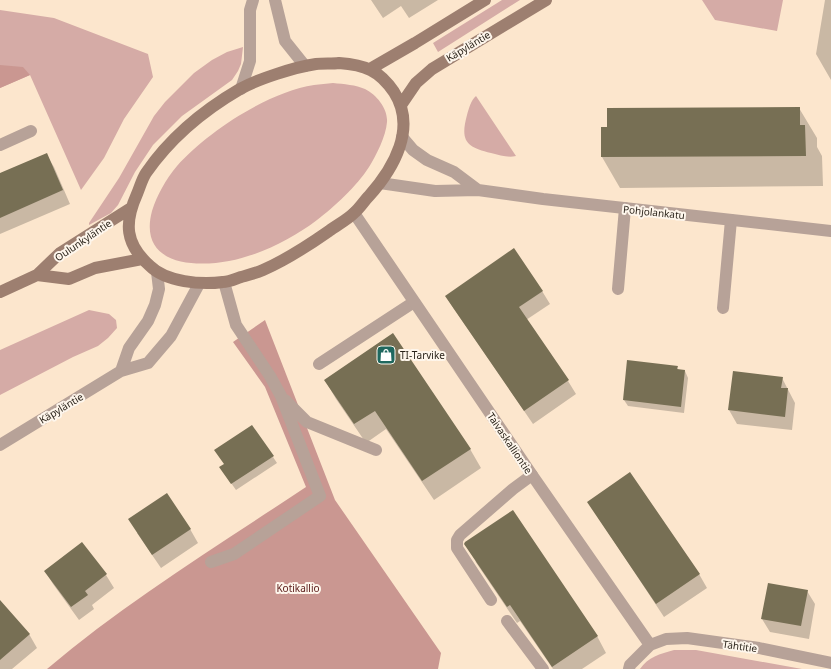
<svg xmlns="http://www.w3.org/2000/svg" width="831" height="669" font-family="'Noto Sans',sans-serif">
<rect width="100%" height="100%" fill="#fce6cd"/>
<path fill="#d5aba6" d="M 502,0 L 520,0 L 438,52 L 433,43 Z
M 702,0 L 783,0 L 777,31 L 715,20 Z
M 0,10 L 54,18 L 148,54 L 153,77 L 124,119 L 104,158 L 81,190 L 30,75 L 0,88 Z
M 243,47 L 241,64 L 238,71 L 232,80 L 182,116 L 153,145 L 135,172 L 118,205 L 111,213 L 89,225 L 89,223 L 119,178 L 154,116 L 165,102 L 194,73 L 212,60 L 227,52 Z
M 333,83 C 344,84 356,85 365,89 C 377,95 388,109 387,122 C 386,136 376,156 369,167 C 357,186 334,207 317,220 C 292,239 260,255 229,261 C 192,268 138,264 152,211 C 157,195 166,179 177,166 C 207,132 268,92 314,85 C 320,84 327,84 333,83 Z
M 476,96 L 516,156 C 507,158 500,155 491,153 C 466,147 460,141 467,115 C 469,108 471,100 476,96 Z
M 89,310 L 109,314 L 116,320 L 117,328 L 108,338 L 98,346 L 73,357 L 0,395 L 0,350 Z
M 674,650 L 696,650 L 802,669 L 640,669 C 648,657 660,654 674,650 Z"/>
<path fill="#ca9791" d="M 0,65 L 23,67 L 30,75 L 0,88 Z
M 265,320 L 335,500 L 441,653 L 438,669 L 47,669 C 127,601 219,545 306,487 L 265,387 L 233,342 Z"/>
<path fill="#0003" d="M 371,0 L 438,0 L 409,18 L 401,6 L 383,18 Z
M 825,0 L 831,0 L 831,80 L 816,54 Z
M 799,108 L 817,138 L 817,147 L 822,156 L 823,186 L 620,188 L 602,157 L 602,128 Z
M 46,154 L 54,167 L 70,204 L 0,234 L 0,174 Z
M 542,291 L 550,304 L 526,320 L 568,381 L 576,394 L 533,424 L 454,309 L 446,296 Z
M 677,367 L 679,371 L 685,371 L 688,378 L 684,413 L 628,406 L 624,400 Z
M 734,372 L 782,378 L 795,403 L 792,430 L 737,424 L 729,410 Z
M 325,380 L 470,449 L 481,468 L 434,500 L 386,429 L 366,443 L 336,399 Z
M 273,457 L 277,463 L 236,490 L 224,473 Z
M 588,502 L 699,574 L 707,588 L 664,617 Z
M 190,529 L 198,543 L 161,568 L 137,533 Z
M 82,543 L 106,575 L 114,588 L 92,605 L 94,609 L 79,620 L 53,584 L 45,571 Z
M 475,561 L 597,636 L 606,653 L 582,669 L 553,669 L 520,621 L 517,623 Z
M 807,591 L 815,604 L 809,639 L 770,632 L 762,619 Z
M 0,602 L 29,634 L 37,648 L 12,669 L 0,669 Z"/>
<path fill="#776f54" d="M 800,107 L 800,125 L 805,125 L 806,156 L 601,157 L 601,127 L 607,127 L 607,108 Z
M 47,153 L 63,190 L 0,218 L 0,173 Z
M 514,248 L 543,291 L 519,307 L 569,380 L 524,411 L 445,296 Z
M 393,333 L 471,449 L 422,481 L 375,411 L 354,424 L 324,380 Z
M 627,360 L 678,366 L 677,369 L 685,370 L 681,407 L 623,400 Z
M 733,371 L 783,377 L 781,388 L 788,388 L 785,417 L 728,410 Z
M 252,425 L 274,456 L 231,484 L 219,467 L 224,464 L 214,450 Z
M 630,472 L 700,574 L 656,604 L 587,502 Z
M 167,493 L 191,529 L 152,555 L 128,519 Z
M 513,510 L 598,636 L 552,667 L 510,605 L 507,607 L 464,544 L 465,542 Z
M 82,542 L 107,574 L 85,591 L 88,595 L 71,607 L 44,571 Z
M 768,583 L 808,590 L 801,626 L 761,619 Z
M 0,600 L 30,634 L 0,660 Z"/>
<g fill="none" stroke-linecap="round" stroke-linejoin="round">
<path stroke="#b7a298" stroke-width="12" d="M 0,145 L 31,131
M 618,289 L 625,208
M 723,308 L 731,220
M 319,364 L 414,302
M 285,400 L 307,422 L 376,450
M 211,562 L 234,554 L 320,496 L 281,396 L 270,376 L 236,325 L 224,282
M 491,600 L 457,548 L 457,540 L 460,535 L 513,489 L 532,475
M 507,621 L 543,669"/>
<path stroke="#b7a298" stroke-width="12" d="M 354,213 L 532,475 L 650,645
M 121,371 L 129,348 L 148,321 L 155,305 L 159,289 L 157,272
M 0,445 L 121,371 L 148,363 L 171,336 L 199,284
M 629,669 L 630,665 L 650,645 L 666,639 L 687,638 L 759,648 L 831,663"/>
<path stroke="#b7a298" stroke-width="12" d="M 275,0 L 285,41 L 305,66
M 241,89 L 250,61 L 250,10 L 253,0
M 402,137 L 413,150 L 427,160 L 454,172 L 478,190
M 380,183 L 435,191 L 478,190 L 543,199 L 831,231"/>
<path stroke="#9d7f70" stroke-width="12" d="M 339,63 C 365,65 379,70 394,92 C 417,128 394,168 369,196 C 364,201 360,208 354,213 C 347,220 337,225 329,231 C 309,245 286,260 263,270 C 256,273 248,275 241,277 C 235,279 229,282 223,282 C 201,285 166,282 150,266 C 125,244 124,223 137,194 C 140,187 142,179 146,173 C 170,138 204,110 240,89 C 258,79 295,67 316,64 C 324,63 332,64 339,63 Z
M 370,69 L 415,43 L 485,0
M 401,105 L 416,83 L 432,69 L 546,0
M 37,275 L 69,279 L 95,268 L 142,259
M 0,292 L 37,275 L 60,253 L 131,208"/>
</g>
<defs>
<symbol id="shop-square" viewBox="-11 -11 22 22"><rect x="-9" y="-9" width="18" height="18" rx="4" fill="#1f685f" stroke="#fef6ec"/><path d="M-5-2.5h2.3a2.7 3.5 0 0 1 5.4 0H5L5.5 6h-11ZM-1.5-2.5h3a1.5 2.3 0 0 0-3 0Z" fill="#fff"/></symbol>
</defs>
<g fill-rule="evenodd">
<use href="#shop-square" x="375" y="344" width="22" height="22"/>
</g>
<g text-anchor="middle" stroke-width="4" stroke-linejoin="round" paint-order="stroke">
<g font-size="10" fill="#261f16" stroke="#fef6ec">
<text transform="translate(468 46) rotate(-31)" y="4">Käpyläntie</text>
<text transform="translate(654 212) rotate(6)" y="4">Pohjolankatu</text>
<text transform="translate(83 240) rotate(-34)" y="4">Oulunkyläntie</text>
<text transform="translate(61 408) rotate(-31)" y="4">Käpyläntie</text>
<text transform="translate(510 443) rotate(56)" y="4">Taivaskalliontie</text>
<text transform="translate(740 646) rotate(8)" y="4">Tähtitie</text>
</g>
<g font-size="10" fill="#261f16" stroke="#fef6ec" text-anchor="start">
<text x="400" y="359">TI-Tarvike</text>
</g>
<g font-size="10" fill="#5a1b19" stroke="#fef6ec">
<text x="298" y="592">Kotikallio</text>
</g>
</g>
</svg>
